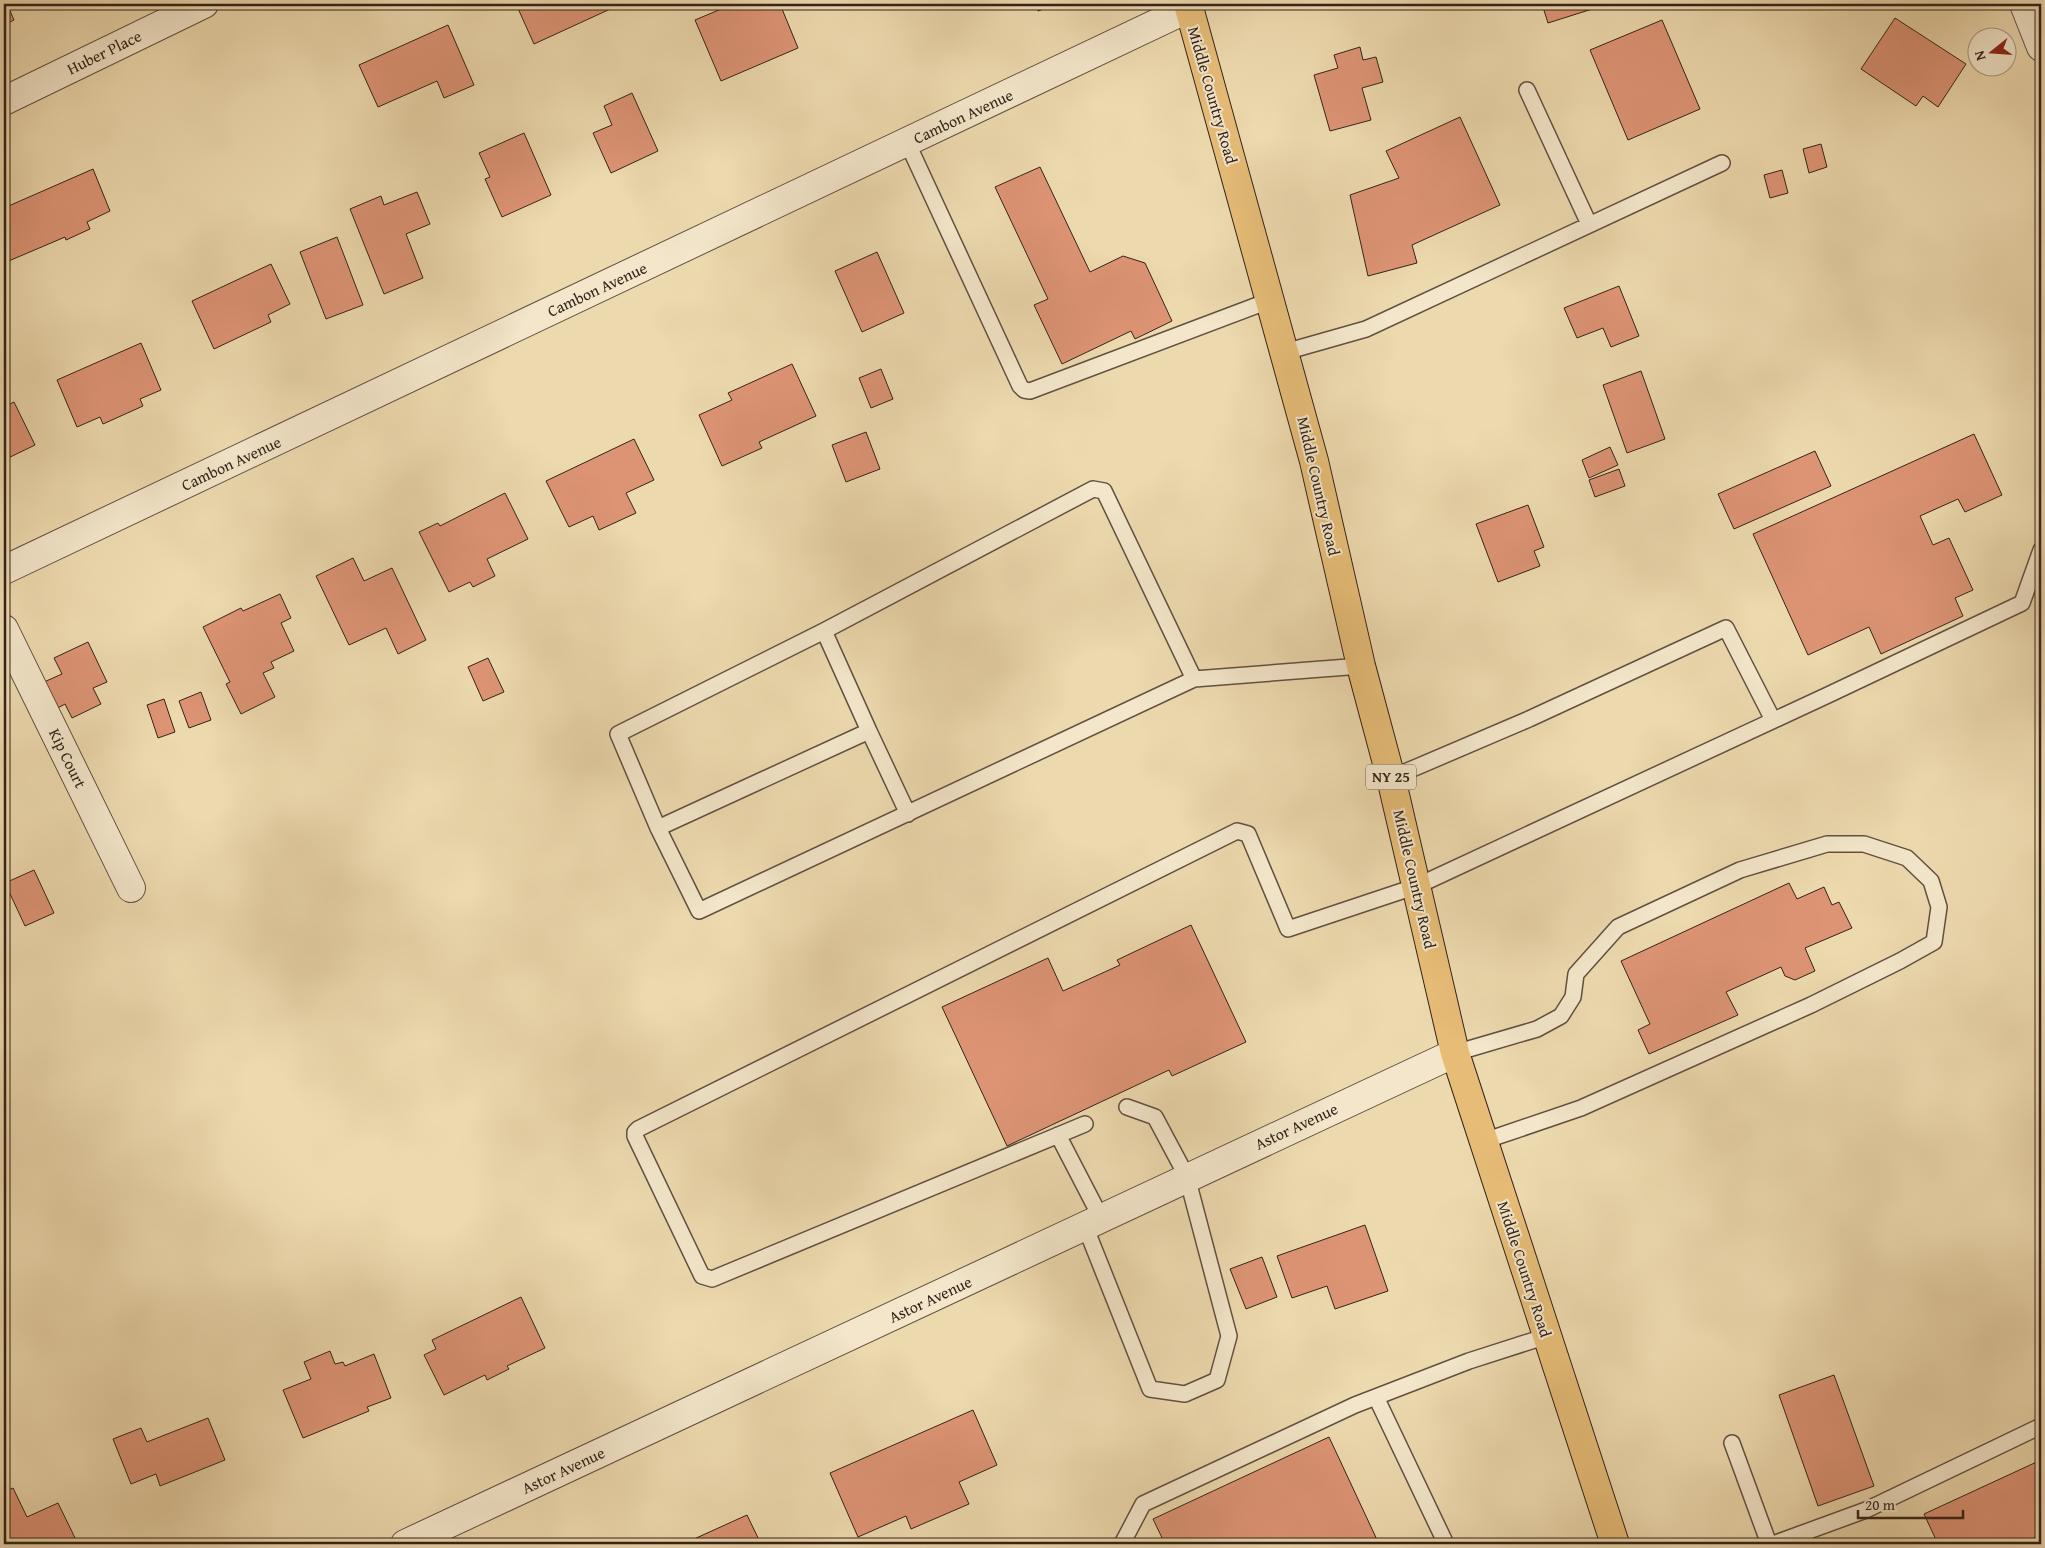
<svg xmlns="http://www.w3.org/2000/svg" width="2045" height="1548" font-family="'Gentium Book Plus',serif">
<rect width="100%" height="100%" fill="#edd9ae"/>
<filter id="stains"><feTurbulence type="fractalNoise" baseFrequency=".004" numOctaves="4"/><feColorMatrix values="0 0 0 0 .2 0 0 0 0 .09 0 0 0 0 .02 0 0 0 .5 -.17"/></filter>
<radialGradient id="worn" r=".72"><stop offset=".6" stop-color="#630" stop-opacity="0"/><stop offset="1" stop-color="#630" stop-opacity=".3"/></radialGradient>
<path fill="#dd9475" stroke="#33231b" d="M 4,4 L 7,4 L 14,20 L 4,25 Z
M 516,4 L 618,4 L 619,5 L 534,44 Z
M 733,4 L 780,4 L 798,48 L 721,81 L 695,20 Z
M 1036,4 L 1058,4 L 1038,11 Z
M 1542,4 L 1608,4 L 1548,23 Z
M 1895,18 L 1966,64 L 1938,107 L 1923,96 L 1916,106 L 1861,69 Z
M 1662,20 L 1700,109 L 1628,140 L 1590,50 Z
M 448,25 L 474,85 L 444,98 L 437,81 L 378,107 L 359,65 Z
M 1360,47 L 1363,60 L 1376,57 L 1383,82 L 1362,88 L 1371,120 L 1330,131 L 1314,75 L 1338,68 L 1334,55 Z
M 632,93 L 658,151 L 611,173 L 593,133 L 612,125 L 604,106 Z
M 1460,117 L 1500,205 L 1412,245 L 1417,263 L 1368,276 L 1350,195 L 1399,178 L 1386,151 Z
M 524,133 L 551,195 L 502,217 L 485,179 L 490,177 L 479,153 Z
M 1821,144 L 1827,167 L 1809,173 L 1803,149 Z
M 1040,167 L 1090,272 L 1123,256 L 1145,263 L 1172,321 L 1135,339 L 1131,331 L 1062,364 L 1034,305 L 1048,299 L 995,187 Z
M 93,169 L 110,211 L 87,222 L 90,229 L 66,240 L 65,237 L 4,263 L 4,208 Z
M 1782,170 L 1788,193 L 1770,198 L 1764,175 Z
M 417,192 L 430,224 L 406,234 L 423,278 L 384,294 L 350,209 L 381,196 L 384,205 Z
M 337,237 L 363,305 L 326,319 L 300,252 Z
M 877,252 L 904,313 L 862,332 L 835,271 Z
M 271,264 L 290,304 L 268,315 L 271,322 L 214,349 L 192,301 Z
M 1619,286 L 1639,336 L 1611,347 L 1603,328 L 1577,338 L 1564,308 Z
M 141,343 L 161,390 L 140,399 L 143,406 L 103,424 L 100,417 L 77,427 L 57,380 Z
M 792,364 L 816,416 L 759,442 L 762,448 L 722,466 L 699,415 L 732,400 L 728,393 Z
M 881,369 L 893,399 L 871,408 L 859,378 Z
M 1641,371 L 1665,439 L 1627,453 L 1603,385 Z
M 14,402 L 35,445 L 4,460 L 4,407 Z
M 866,432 L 880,469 L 846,482 L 832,445 Z
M 1974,434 L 2002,495 L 1965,512 L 1958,499 L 1920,516 L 1933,545 L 1949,538 L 1973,590 L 1955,598 L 1963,616 L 1881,654 L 1869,627 L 1808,655 L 1753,534 Z
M 634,439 L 654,480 L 626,493 L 636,513 L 599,530 L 593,516 L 569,527 L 546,481 Z
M 1610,447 L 1618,465 L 1589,478 L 1582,460 Z
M 1815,451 L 1831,486 L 1734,529 L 1718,494 Z
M 1619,469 L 1625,486 L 1595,497 L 1589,480 Z
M 505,493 L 528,539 L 487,559 L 495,576 L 473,587 L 470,582 L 449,592 L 419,532 L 438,523 L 440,526 Z
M 1528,505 L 1544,547 L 1534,551 L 1540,566 L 1498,582 L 1476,524 Z
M 353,558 L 364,581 L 392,568 L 426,640 L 398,654 L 386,628 L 349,645 L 316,576 Z
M 280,594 L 291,618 L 281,623 L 294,651 L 271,662 L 274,668 L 263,673 L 275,697 L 241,714 L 226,684 L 230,682 L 203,627 L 241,608 L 243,611 Z
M 88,642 L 107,682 L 93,688 L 101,704 L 72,718 L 65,704 L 56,709 L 44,682 L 62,674 L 54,658 Z
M 488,658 L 504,692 L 483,701 L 468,667 Z
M 201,692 L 211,720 L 189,728 L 179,701 Z
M 164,699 L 175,732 L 158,738 L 147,705 Z
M 34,870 L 54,913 L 25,926 L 5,883 Z
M 1789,883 L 1797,899 L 1824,887 L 1832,905 L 1839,902 L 1852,928 L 1805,948 L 1815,971 L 1795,980 L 1785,976 L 1781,967 L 1726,992 L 1738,1015 L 1649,1054 L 1638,1030 L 1650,1024 L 1621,961 Z
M 1191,925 L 1246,1042 L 1172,1076 L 1169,1070 L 1007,1146 L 942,1007 L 1048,958 L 1063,991 L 1120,965 L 1117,960 Z
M 1365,1225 L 1388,1291 L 1335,1309 L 1327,1286 L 1292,1298 L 1277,1256 Z
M 1262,1257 L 1277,1297 L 1246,1309 L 1230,1269 Z
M 521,1297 L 545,1348 L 507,1366 L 509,1369 L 487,1380 L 485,1375 L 444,1395 L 424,1355 L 436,1349 L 432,1340 Z
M 330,1351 L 335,1364 L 343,1362 L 345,1366 L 374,1354 L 391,1398 L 367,1407 L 369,1411 L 303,1438 L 283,1390 L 311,1379 L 304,1362 Z
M 1834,1375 L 1874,1486 L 1818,1506 L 1779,1395 Z
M 973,1410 L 997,1465 L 959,1482 L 969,1504 L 911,1529 L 906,1516 L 858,1537 L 830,1473 Z
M 208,1418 L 225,1460 L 160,1486 L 156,1474 L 131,1484 L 113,1439 L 141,1428 L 147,1442 Z
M 1329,1437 L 1379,1544 L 1165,1544 L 1153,1519 Z
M 2041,1460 L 2041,1544 L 1938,1544 L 1924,1514 Z
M 13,1488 L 27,1517 L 58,1503 L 78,1544 L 4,1544 L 4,1492 Z
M 747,1515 L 761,1544 L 683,1544 Z"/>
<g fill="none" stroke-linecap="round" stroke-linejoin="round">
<defs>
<path id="service" d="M 1527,90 L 1589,224
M 907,142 L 1020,386 L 1024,390 L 1030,391 L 1271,300
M 1285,352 L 1366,329 L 1722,163
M 1194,679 L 1104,491 L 1093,489 L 824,631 L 618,734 L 658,828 L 699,911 L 1194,679 L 1361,666
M 869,731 L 908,814
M 1391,778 L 1529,719 L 1726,628 L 1773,720
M 658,828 L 869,731 L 824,631
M 1455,1053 L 1537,1029 L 1561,1016 L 1573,997 L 1576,974 L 1618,927 L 1740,870 L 1827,844 L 1864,844 L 1907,858 L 1931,881 L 1939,907 L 1934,942 L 1900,961 L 1811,1005 L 1581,1108 L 1484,1141
M 1085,1124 L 712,1279 L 702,1276 L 635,1136 L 635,1132 L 638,1129 L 1237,831 L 1248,834 L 1288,929 L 1417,886 L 1828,695 L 2022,603 L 2041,550
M 1058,1135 L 1101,1218
M 1085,1226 L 1150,1389 L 1185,1394 L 1217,1380 L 1229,1336 L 1187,1177 L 1155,1117 L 1127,1107
M 1376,1397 L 1446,1544
M 1732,1443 L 1769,1544
M 1122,1544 L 1143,1504 L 1355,1405 L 1469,1361 L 1547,1336
M 1773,1544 L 1866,1510 L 2041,1426"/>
<path id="minor" d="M 2024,4 L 2041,47
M 4,101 L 204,4
M 4,570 L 1189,8
M 4,629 L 131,888
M 405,1544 L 1455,1053"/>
<path id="primary" d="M 1188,4 L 1314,461 L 1361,666 L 1391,778 L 1455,1053 L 1615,1544"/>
</defs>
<use href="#service" stroke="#625040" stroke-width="18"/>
<use href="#minor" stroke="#625040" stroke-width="30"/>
<use href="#primary" stroke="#33231b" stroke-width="30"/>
<use href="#service" stroke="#f3e6ca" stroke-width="15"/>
<use href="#minor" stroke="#f3e6ca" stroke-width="28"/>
<use href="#primary" stroke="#e6bc77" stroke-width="28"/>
</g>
<g text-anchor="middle" stroke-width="4" stroke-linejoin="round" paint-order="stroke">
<rect fill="#f3e6ca" stroke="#6d5e50" stroke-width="1" x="1366" y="764.5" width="50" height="25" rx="4"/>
<g font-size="15" font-weight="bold" fill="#33231b">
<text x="1391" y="782">NY 25</text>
</g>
<g font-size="16" fill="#33231b" stroke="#f3e6ca">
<text transform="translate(104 52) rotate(-26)" y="6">Huber Place</text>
<text transform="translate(1213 95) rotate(74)" y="6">Middle Country Road</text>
<text transform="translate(963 116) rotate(-25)" y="6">Cambon Avenue</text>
<text transform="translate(597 289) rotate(-25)" y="6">Cambon Avenue</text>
<text transform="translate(231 463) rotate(-25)" y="6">Cambon Avenue</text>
<text transform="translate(1319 486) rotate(77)" y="6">Middle Country Road</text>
<text transform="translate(68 758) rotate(64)" y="6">Kip Court</text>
<text transform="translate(1415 879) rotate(77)" y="6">Middle Country Road</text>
<text transform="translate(1296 1126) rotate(-25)" y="6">Astor Avenue</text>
<text transform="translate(1525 1269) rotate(72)" y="6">Middle Country Road</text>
<text transform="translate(930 1299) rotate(-25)" y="6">Astor Avenue</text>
<text transform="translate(563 1470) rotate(-25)" y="6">Astor Avenue</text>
</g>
</g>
<rect width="2045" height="1548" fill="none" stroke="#edd9ae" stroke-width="20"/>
<rect x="5" y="5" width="2035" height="1538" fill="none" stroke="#33231b" stroke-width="2.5"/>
<rect x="10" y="10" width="2025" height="1528" fill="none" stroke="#33231b"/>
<g transform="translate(1992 52) rotate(253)"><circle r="24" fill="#f3e6ca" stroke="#a69884"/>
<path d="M0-4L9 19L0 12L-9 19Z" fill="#8f2418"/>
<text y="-8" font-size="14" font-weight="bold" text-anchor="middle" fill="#33231b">N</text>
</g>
<path d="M1858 1510v8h105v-8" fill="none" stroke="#33231b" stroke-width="2.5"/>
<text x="1865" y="1510" font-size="15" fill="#33231b" stroke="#f3e6ca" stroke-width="4" paint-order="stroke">20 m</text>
<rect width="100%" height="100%" filter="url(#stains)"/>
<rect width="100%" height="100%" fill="url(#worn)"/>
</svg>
